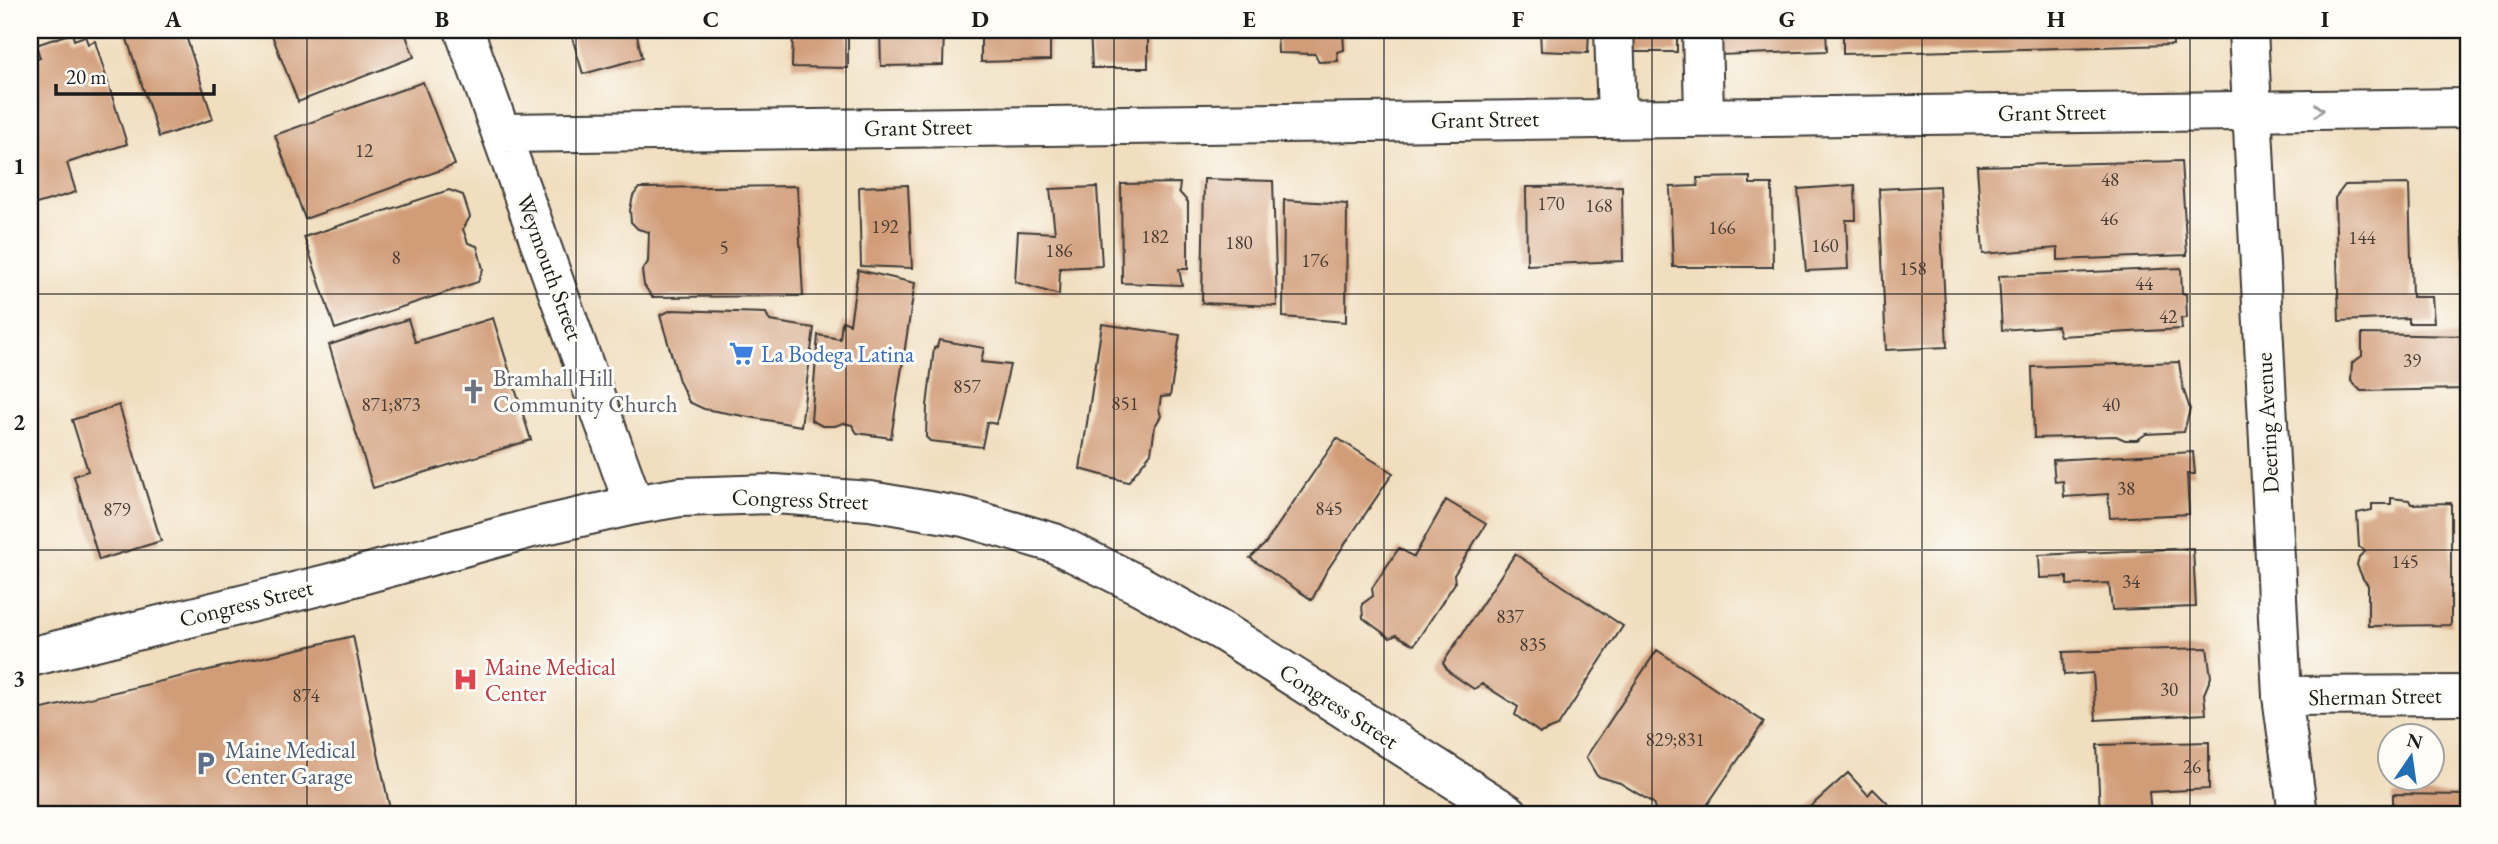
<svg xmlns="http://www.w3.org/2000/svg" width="2498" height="844" font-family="'EB Garamond',serif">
<rect width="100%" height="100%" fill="#fdfcf7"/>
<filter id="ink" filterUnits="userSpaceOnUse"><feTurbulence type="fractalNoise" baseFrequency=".0143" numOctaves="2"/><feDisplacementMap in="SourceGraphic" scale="14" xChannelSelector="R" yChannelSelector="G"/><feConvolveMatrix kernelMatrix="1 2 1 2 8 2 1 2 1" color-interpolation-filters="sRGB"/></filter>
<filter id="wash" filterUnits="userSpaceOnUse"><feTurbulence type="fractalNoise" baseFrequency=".00686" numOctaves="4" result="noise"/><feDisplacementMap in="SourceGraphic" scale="28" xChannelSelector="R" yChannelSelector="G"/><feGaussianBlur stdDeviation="1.57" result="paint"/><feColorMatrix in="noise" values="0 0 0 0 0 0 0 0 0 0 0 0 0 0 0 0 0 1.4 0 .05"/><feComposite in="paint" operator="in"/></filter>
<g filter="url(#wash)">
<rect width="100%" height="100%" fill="#f0debf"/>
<g id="blocks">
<path fill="#d19d79" d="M 135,30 L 184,30 L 213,119 L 159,137 L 125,33 Z
M 270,30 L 404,30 L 414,57 L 298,102 Z
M 570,30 L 636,30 L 642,58 L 583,74 Z
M 793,30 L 848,30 L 848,68 L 792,67 Z
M 880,30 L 944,30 L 943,65 L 881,66 Z
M 981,30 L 1050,30 L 1050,60 L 981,62 Z
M 1090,30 L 1148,30 L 1148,68 L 1092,68 Z
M 1277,30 L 1343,30 L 1344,50 L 1337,52 L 1338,61 L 1319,62 L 1315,54 L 1278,53 Z
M 1540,30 L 1589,30 L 1588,53 L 1541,51 Z
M 1628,30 L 1677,30 L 1677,52 L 1628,52 Z
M 1717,30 L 1826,30 L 1827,51 L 1718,55 Z
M 1843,30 L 2173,30 L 2173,45 L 1843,54 Z
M 72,33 L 74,40 L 85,36 L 88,44 L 95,41 L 127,144 L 67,163 L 76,192 L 30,206 L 30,62 L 40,58 L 36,45 Z
M 423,82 L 455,165 L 305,219 L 275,135 Z
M 2181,161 L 2187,255 L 2058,260 L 2058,248 L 1983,254 L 1977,166 Z
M 1750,177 L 1750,184 L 1772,184 L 1773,267 L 1673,267 L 1670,187 L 1698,186 L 1697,178 Z
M 1204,179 L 1273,181 L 1277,306 L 1202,303 Z
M 1180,183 L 1179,192 L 1188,202 L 1188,269 L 1179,269 L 1182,285 L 1122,283 L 1121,184 Z
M 2409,184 L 2412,297 L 2432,297 L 2434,323 L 2408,323 L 2408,318 L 2339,321 L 2335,198 L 2345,185 Z
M 908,185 L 912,268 L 861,266 L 859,187 Z
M 1855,185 L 1856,220 L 1846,220 L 1848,269 L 1806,271 L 1798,189 Z
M 797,186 L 803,296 L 652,297 L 644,285 L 642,271 L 648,262 L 649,232 L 638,229 L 631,222 L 630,210 L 633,196 L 639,188 Z
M 1622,186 L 1623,261 L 1527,265 L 1526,187 Z
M 1939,186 L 1947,347 L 1886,350 L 1879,189 Z
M 1097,187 L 1102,266 L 1060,268 L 1059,295 L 1015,282 L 1018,231 L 1055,233 L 1050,189 Z
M 449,190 L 463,195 L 470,217 L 463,229 L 468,243 L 477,246 L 483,269 L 478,282 L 335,329 L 304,237 Z
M 2461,193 L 2468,193 L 2468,306 L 2466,307 Z
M 1284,200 L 1347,204 L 1346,322 L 1283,317 Z
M 2181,268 L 2182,293 L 2186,294 L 2187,318 L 2181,318 L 2182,329 L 2060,336 L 2057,326 L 2002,330 L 1999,276 Z
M 858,270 L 915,283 L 891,438 L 857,433 L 852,425 L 843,423 L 835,426 L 822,426 L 811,420 L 818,335 L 840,339 L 842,321 L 850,324 Z
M 672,310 L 766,313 L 770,321 L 814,328 L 801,426 L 704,409 L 689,402 L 679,381 L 660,315 Z
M 493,318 L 531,440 L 373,488 L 329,345 L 408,319 L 415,342 Z
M 1102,324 L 1180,335 L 1170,396 L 1161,397 L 1159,409 L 1161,416 L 1155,426 L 1151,453 L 1128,482 L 1080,469 Z
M 2362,334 L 2466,336 L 2468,389 L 2361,391 L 2351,381 L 2352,363 L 2362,356 Z
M 939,340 L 984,348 L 981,362 L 1010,365 L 996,424 L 987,422 L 982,447 L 930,441 L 926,437 L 927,406 L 934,348 L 937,347 Z
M 2179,362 L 2183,388 L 2190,409 L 2184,432 L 2146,434 L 2137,440 L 2125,440 L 2116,436 L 2034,438 L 2032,367 Z
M 119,405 L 161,541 L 99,560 L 74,476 L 88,471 L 72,420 Z
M 1337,438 L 1393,473 L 1326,572 L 1312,600 L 1250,558 L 1265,544 Z
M 2193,452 L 2195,474 L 2187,474 L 2189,514 L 2110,518 L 2108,494 L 2064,497 L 2063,481 L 2055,482 L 2053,460 Z
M 2391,498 L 2409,500 L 2411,504 L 2451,503 L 2451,625 L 2368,626 L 2368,585 L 2363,579 L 2357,565 L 2359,557 L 2365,551 L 2359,547 L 2357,513 L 2372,510 L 2372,504 L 2391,504 Z
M 1446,500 L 1486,524 L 1454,575 L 1455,583 L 1414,645 L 1396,635 L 1390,638 L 1363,618 L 1362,604 L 1373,596 L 1372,588 L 1399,548 L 1414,557 Z
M 2193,548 L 2196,607 L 2112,610 L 2109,583 L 2067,585 L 2067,577 L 2040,578 L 2039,555 Z
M 1515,554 L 1623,626 L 1558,726 L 1540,733 L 1515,715 L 1518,707 L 1482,684 L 1474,689 L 1449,672 L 1443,663 Z
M 353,636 L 391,814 L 30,814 L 30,712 Z
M 2207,648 L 2211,677 L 2204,694 L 2206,714 L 2096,720 L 2093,673 L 2064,675 L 2063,652 Z
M 1657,650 L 1764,722 L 1701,814 L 1657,814 L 1653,803 L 1620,783 L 1597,776 L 1586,757 Z
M 2209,742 L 2209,789 L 2149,792 L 2151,814 L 2100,814 L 2097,745 Z
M 1848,773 L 1868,795 L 1873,789 L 1891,807 L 1885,812 L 1887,814 L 1802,814 Z
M 2393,794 L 2468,795 L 2468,814 L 2393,814 Z"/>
</g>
</g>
<g filter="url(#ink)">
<use href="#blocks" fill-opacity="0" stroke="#3c3934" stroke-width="2"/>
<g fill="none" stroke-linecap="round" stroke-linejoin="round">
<defs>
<path id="minor" d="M 464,30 L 634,505
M 1614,30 L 1617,117
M 1702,30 L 1704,116
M 502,133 L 2468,108
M 2282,696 L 2468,695"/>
<path id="major" d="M 2248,30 L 2282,696 L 2298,814
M 30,657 L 343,580 L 532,528 L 634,505 L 680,497 L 775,494 L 870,501 L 964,517 L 1054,543 L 1141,586 L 1225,633 L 1509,814"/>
</defs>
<use href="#minor" stroke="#3c3934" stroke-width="42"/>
<use href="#major" stroke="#3c3934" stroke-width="42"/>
<use href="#minor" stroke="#fff" stroke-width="38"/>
<use href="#major" stroke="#fff" stroke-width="38"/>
</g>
<defs><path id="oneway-chevron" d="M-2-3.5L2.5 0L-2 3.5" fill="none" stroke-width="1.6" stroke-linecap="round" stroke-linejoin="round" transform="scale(1.75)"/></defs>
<use stroke="#999" href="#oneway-chevron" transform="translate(2319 110) rotate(-1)"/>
</g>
<path fill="none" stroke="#1c1c1c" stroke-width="2" stroke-opacity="0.55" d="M 307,30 L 307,814M 576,30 L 576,814M 846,30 L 846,814M 1114,30 L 1114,814M 1384,30 L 1384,814M 1652,30 L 1652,814M 1922,30 L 1922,814M 2190,30 L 2190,814M 30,294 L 2468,294M 30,550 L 2468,550"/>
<defs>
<symbol id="supermarket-bare" viewBox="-9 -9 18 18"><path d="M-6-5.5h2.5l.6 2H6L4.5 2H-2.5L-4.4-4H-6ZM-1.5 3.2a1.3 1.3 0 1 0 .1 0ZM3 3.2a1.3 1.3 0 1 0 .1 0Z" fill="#3f7fe0" stroke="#fdfcf7" stroke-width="2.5" paint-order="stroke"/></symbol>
<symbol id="church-bare" viewBox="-9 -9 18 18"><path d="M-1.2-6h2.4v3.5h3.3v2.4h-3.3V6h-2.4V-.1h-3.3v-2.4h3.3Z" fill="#6b7280" stroke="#fdfcf7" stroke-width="2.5" paint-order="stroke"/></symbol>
<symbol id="hospital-bare" viewBox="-9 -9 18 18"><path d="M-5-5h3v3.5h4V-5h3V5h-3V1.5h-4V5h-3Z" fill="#e0444e" stroke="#fdfcf7" stroke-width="2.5" paint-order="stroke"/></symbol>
<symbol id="parking-bare" viewBox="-9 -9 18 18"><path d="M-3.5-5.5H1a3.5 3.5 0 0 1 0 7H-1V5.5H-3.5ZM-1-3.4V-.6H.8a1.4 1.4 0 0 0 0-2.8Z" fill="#5c6f8a" stroke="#fdfcf7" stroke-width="2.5" paint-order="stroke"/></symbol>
</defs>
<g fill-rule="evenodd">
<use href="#supermarket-bare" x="724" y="336" width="35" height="35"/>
<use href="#church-bare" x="456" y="374" width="35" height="35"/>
<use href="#hospital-bare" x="448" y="662" width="35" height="35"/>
<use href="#parking-bare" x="188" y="746" width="35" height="35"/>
</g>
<g text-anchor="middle" stroke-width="6" stroke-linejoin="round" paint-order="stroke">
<g font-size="19" fill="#493c33">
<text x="364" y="157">12</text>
<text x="2110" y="186">48</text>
<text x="1551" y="210">170</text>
<text x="1599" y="212">168</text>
<text x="2109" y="225">46</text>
<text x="885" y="233">192</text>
<text x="1722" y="234">166</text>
<text x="1155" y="243">182</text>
<text x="2362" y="244">144</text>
<text x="1239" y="249">180</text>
<text x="1825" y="252">160</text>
<text x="724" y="254">5</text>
<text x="1059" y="257">186</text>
<text x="396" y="264">8</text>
<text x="1315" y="267">176</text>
<text x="1913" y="275">158</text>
<text x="2144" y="290">44</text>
<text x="2168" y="323">42</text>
<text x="2412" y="367">39</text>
<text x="967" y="393">857</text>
<text x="1125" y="410">851</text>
<text x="391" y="411">871;873</text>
<text x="2111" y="411">40</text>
<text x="2126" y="495">38</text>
<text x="1329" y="515">845</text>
<text x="117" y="516">879</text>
<text x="2405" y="568">145</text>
<text x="2131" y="588">34</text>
<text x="1510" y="623">837</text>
<text x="1533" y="651">835</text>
<text x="2169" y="696">30</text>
<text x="306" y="702">874</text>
<text x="1675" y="746">829;831</text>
<text x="2192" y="773">26</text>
</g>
<g font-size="23" fill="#1c1c1c" stroke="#fdfcf7">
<text transform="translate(2052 112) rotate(-1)" y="8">Grant Street</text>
<text transform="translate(1485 119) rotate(-1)" y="8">Grant Street</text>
<text transform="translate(918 127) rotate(-1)" y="8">Grant Street</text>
<text transform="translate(550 267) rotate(70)" y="8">Weymouth Street</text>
<text transform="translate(2267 423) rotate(-93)" y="8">Deering Avenue</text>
<text transform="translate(800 499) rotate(2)" y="8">Congress Street</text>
<text transform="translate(246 603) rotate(-14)" y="8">Congress Street</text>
<text transform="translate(2375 696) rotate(-1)" y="8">Sherman Street</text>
<text transform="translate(1339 706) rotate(33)" y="8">Congress Street</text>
</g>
<g font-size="23" fill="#366cbe" stroke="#fdfcf7" text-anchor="start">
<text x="761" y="362">La Bodega Latina</text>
</g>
<g font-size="23" fill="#5b616d" stroke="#fdfcf7" text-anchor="start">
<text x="493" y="386">Bramhall Hill<tspan x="493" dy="26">Community Church</tspan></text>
</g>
<g font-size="23" fill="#be3a42" stroke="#fdfcf7" text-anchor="start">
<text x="485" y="675">Maine Medical<tspan x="485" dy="26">Center</tspan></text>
</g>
<g font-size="23" fill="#4e5e75" stroke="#fdfcf7" text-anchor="start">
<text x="225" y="758">Maine Medical<tspan x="225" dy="26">Center Garage</tspan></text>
</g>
</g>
<rect width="2498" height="844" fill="none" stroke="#fdfcf7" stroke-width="77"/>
<g transform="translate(2411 757) rotate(13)"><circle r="33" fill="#fdfcf7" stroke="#a3a29f" stroke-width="2"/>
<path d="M0-5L12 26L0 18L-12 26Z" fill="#1f6fb2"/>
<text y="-10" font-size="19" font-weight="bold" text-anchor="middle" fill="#1c1c1c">N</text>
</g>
<path d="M56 84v10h158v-10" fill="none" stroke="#1c1c1c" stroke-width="3.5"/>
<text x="66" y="84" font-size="21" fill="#1c1c1c" stroke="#fdfcf7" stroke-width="5" paint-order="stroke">20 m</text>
<rect x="38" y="38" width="2422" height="768" fill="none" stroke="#1c1c1c" stroke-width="2.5"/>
<g font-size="23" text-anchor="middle" font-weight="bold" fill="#1c1c1c">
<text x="173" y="27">A</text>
<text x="442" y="27">B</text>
<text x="711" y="27">C</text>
<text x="980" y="27">D</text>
<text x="1249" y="27">E</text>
<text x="1518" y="27">F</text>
<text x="1787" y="27">G</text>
<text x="2056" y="27">H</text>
<text x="2325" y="27">I</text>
<text x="19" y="174">1</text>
<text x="19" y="430">2</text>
<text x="19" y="686">3</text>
</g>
</svg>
